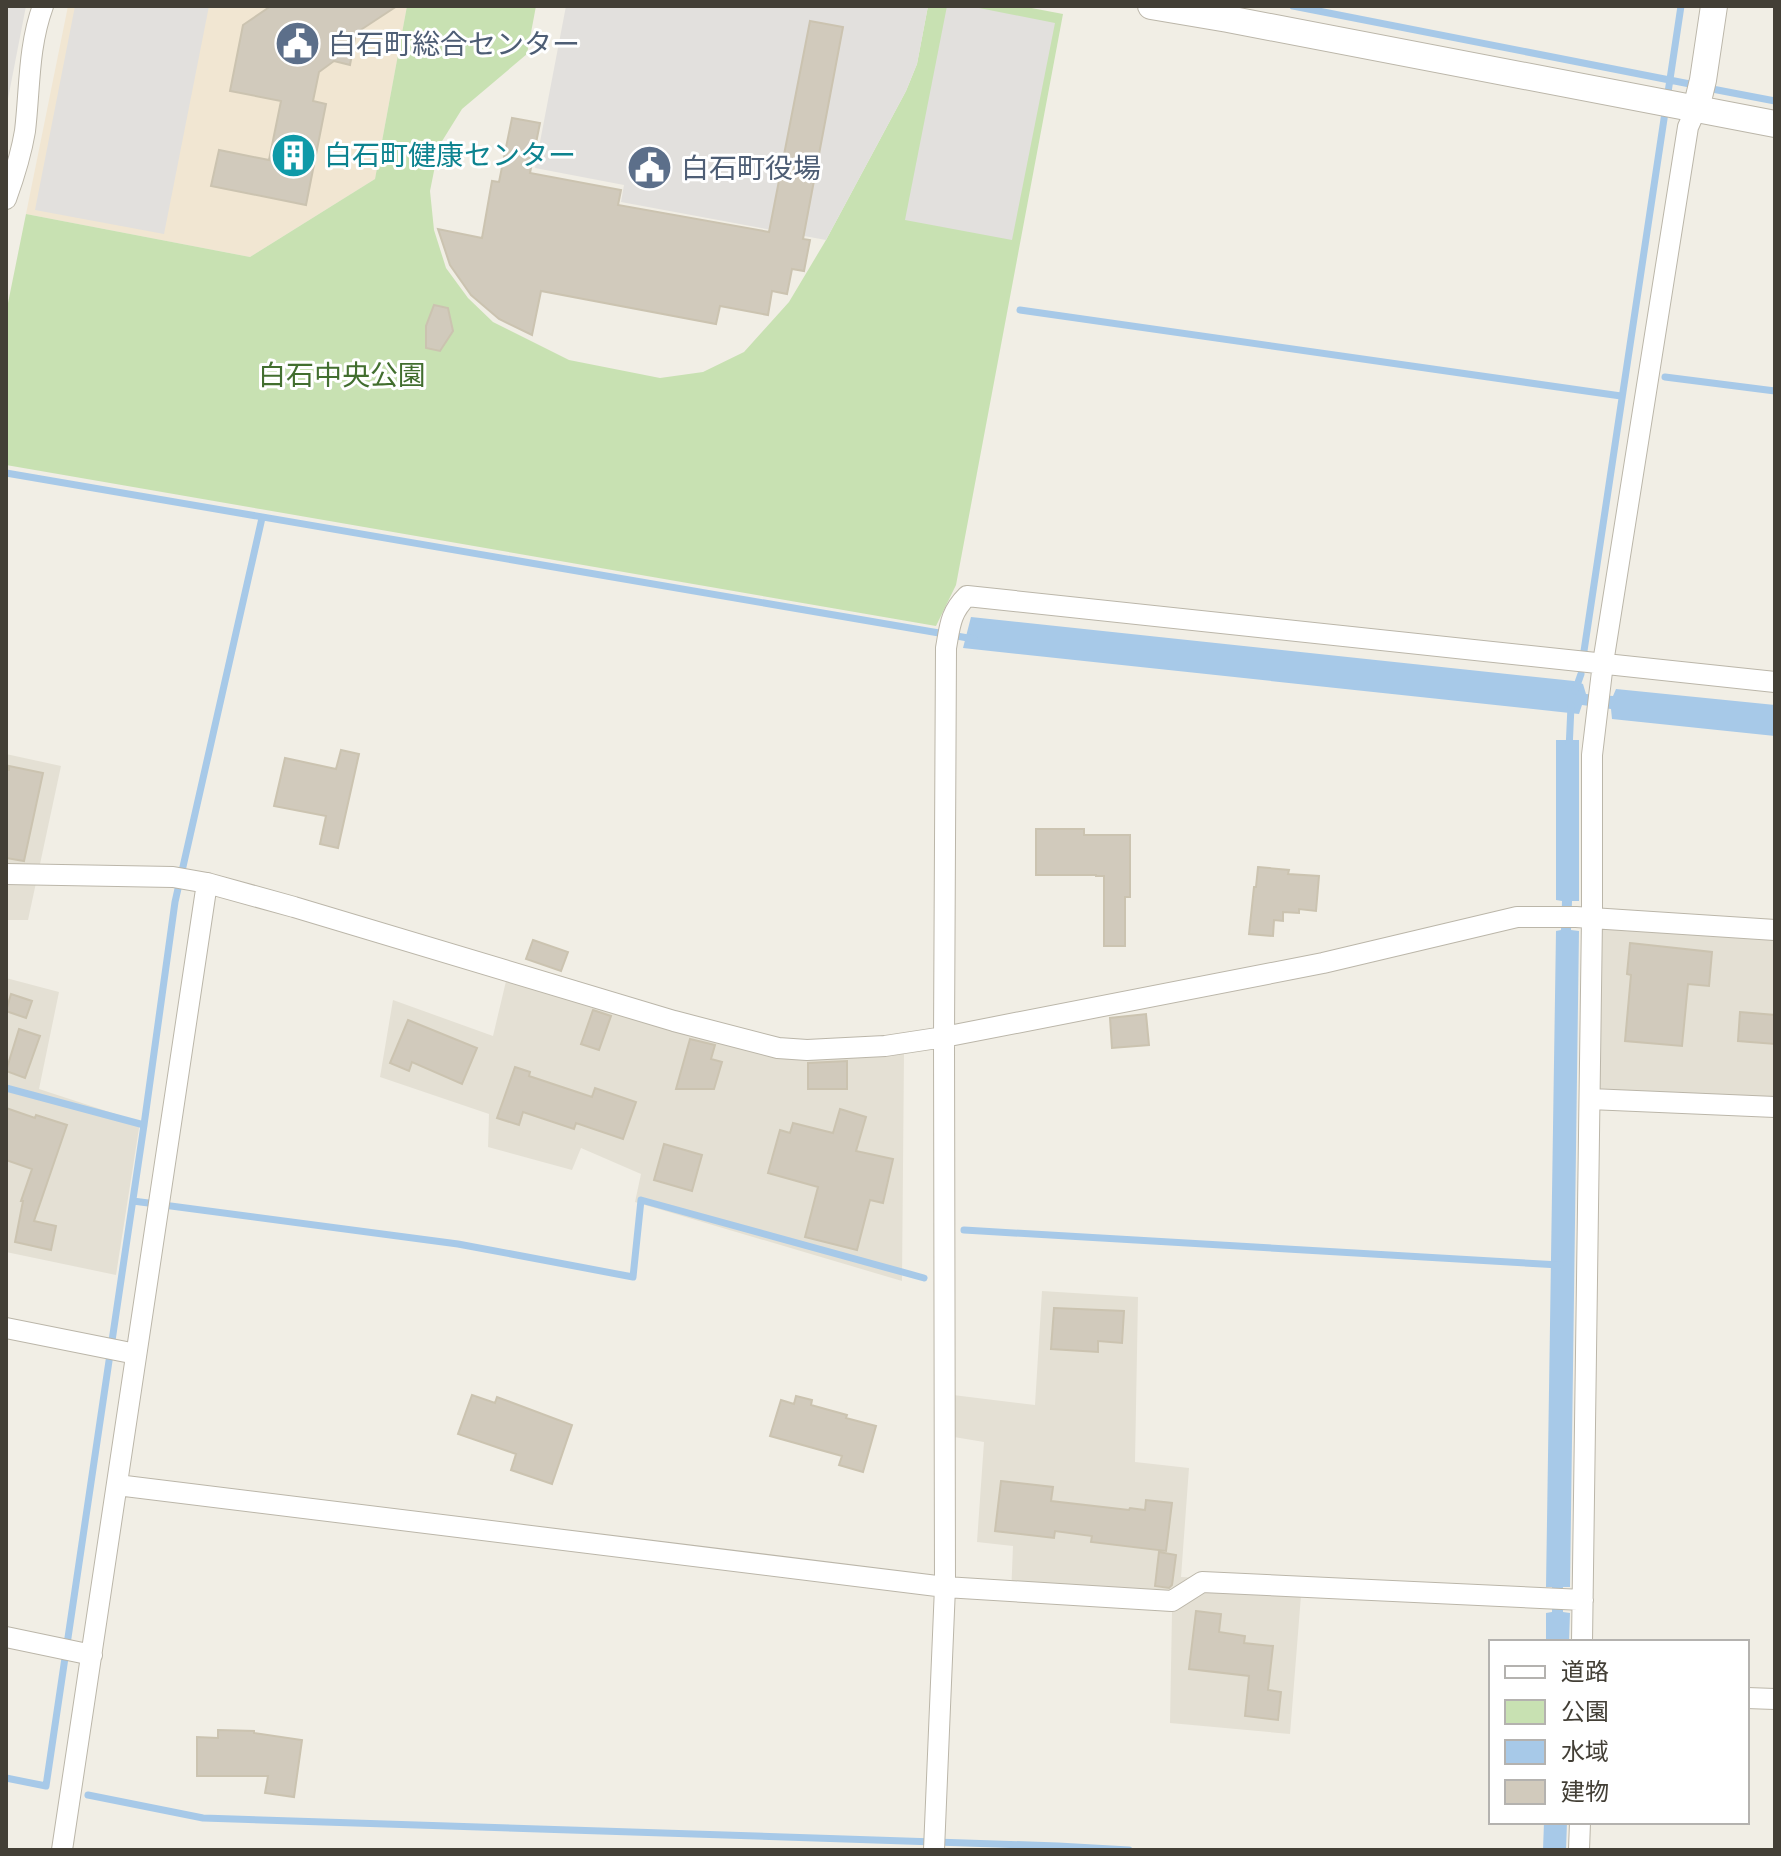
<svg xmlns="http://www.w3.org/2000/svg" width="1781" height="1856" font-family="Figtree,'Noto Sans JP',sans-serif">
<rect width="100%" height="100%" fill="#f1eee5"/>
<path fill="#e4e0d4" d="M 6,754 L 61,766 L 28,920 L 6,920 Z
M 1601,925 L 1775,936 L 1775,1115 L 1599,1110 Z
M 507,977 L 774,1056 L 904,1053 L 902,1281 L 635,1202 L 641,1174 L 581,1148 L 572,1170 L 488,1147 L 489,1114 L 380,1077 L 393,1000 L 493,1036 Z
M 6,978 L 59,992 L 39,1089 L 140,1122 L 116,1275 L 6,1252 Z
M 1042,1291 L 1138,1297 L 1135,1462 L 1189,1468 L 1181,1577 L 1302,1583 L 1290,1734 L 1170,1723 L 1172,1612 L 1011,1596 L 1013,1546 L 977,1542 L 984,1442 L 954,1437 L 953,1395 L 1035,1405 Z"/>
<path fill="#f1e6d2" d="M 68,6 L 407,6 L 375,179 L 250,257 L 26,214 Z"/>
<path fill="#c8e1b2" d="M 407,6 L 536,6 L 527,54 L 462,109 L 439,146 L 430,191 L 434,230 L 446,268 L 468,298 L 493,322 L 569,360 L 660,378 L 703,372 L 744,352 L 789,302 L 826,240 L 906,91 L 917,64 L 928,6 L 1021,6 L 1063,14 L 956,585 L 936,626 L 6,465 L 6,313 L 26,214 L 250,257 L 375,179 Z"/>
<path fill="#e2e0dd" d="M 6,6 L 26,6 L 6,109 Z
M 75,6 L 209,6 L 164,234 L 35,210 Z
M 566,6 L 928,6 L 917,64 L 906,91 L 826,240 L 621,202 L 624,185 L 535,168 Z
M 947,6 L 969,6 L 1055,23 L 1012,240 L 905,220 Z"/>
<path fill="#a7c9e8" d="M 971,617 L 1574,681 L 1583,684 L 1586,694 L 1613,696 L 1616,689 L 1775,705 L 1775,736 L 1612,719 L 1611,709 L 1582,705 L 1579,714 L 963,648 Z
M 1556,740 L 1579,740 L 1579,901 L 1572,901 L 1571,930 L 1579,931 L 1570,1587 L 1563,1587 L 1563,1612 L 1570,1613 L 1569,1642 L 1546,1642 L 1546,1613 L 1552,1612 L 1552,1587 L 1546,1587 L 1556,931 L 1561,930 L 1562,901 L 1556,900 Z
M 1544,1822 L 1567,1822 L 1566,1850 L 1543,1850 Z"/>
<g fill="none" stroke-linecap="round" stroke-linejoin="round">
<path stroke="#a7c9e8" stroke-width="7" d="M 1293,6 L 1695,85
M 1707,88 L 1775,101
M 1020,310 L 1621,396
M 1665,377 L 1775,391
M 6,473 L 974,639
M 1584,651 L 1681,6
M 1575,691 L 1581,674
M 1569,750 L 1571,706
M 6,1088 L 144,1125
M 133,1201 L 458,1244 L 633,1277 L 641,1200 L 924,1278
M 964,1230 L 1560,1265
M 6,1778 L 46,1786 L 144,1125 L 175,902 L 262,518
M 88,1795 L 203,1818 L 1058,1846 L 1129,1850"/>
</g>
<path fill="#d1cabc" stroke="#cbc3b0" stroke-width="2" d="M 271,6 L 397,6 L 356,33 L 350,65 L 334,61 L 319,72 L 313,101 L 326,104 L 306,205 L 211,186 L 219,150 L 269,160 L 281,101 L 230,91 L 243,25 Z
M 810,21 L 843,27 L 803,239 L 810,240 L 804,271 L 792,269 L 787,294 L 772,291 L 768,315 L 720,306 L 716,324 L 541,291 L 532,335 L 499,319 L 471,295 L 450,265 L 438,229 L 482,238 L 492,181 L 499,182 L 512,118 L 540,123 L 530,173 L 621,190 L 618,205 L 769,232 Z
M 434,305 L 448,308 L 453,331 L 440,351 L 426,348 L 426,326 Z
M 341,750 L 359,754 L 338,848 L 320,844 L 326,816 L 274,806 L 285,758 L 336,769 Z
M 9,766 L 43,773 L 24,861 L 6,858 L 6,770 L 9,770 Z
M 1036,829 L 1084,829 L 1084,835 L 1130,835 L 1130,897 L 1125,897 L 1125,946 L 1104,946 L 1104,876 L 1096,876 L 1096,875 L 1036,875 Z
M 1258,867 L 1289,870 L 1288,874 L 1319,876 L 1316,911 L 1299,909 L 1299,913 L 1283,912 L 1283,921 L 1274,920 L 1273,936 L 1249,934 L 1254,887 L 1256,887 Z
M 533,940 L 568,952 L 561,971 L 526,959 Z
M 1630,943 L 1712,952 L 1709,986 L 1688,984 L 1682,1046 L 1625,1041 L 1631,975 L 1627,974 Z
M 11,994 L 32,1001 L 26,1018 L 6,1011 Z
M 593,1010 L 611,1016 L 599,1050 L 581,1044 Z
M 1740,1012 L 1775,1015 L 1775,1044 L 1738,1041 Z
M 1146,1014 L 1149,1045 L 1112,1048 L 1110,1018 Z
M 408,1020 L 477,1048 L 462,1084 L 412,1062 L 409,1071 L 390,1063 Z
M 19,1029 L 40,1036 L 25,1078 L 6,1071 Z
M 690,1039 L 715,1045 L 711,1059 L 722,1062 L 714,1089 L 676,1089 Z
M 847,1061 L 847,1089 L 808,1089 L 808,1063 Z
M 515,1067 L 530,1072 L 529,1076 L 592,1097 L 595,1088 L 636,1102 L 623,1139 L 576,1123 L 574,1129 L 523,1112 L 519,1125 L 497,1118 Z
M 6,1108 L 35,1118 L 36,1115 L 67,1125 L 34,1221 L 56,1226 L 51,1250 L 15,1242 L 23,1201 L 21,1201 L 32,1169 L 6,1160 Z
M 840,1109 L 866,1117 L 856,1151 L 893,1159 L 883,1203 L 870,1200 L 857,1250 L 805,1237 L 818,1187 L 768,1173 L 780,1130 L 790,1133 L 793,1123 L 833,1133 Z
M 664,1144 L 702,1155 L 692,1191 L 654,1180 Z
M 1054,1308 L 1124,1311 L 1122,1343 L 1098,1341 L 1098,1352 L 1051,1349 Z
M 472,1395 L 495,1403 L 497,1397 L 572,1425 L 552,1484 L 511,1470 L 516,1454 L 458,1434 Z
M 796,1396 L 812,1400 L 811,1405 L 847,1415 L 846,1418 L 876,1426 L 863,1472 L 839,1465 L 842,1456 L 770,1436 L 781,1400 L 794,1404 Z
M 1001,1481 L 1053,1487 L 1051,1501 L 1129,1510 L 1130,1508 L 1145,1510 L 1146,1500 L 1172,1503 L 1166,1551 L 1091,1542 L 1092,1536 L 1055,1531 L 1054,1538 L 995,1531 Z
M 1159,1552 L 1176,1555 L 1172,1585 L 1169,1588 L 1155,1586 Z
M 1196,1611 L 1221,1614 L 1219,1632 L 1245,1636 L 1244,1643 L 1273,1646 L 1268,1690 L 1281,1692 L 1278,1720 L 1245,1716 L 1249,1676 L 1189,1669 Z
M 218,1730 L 254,1731 L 254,1733 L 302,1740 L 294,1797 L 265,1793 L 268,1776 L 197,1776 L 197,1737 L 218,1738 Z"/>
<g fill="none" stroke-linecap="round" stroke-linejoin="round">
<defs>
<path id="minor" d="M 6,199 C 14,177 21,155 25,131 C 30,89 28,47 43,6
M 6,874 L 173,877 L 207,883 L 294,907 L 674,1021 L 778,1048 L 807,1050 L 885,1046 L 944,1037 L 1323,963 L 1517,917 L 1576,917 L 1775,930
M 1590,1099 L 1775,1107
M 6,1328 L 136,1354
M 117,1485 L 945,1587 L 1172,1601 L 1202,1582 L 1583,1600
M 6,1637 L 92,1655
M 1582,1642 L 1592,918 L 1592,755 L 1603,663 L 1688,127 L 1696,109
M 1747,1698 L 1775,1699
M 62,1850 L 207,883
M 934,1850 L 945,1587 L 944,1037 L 946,648 C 950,626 950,613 967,596 L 1775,682
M 1579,1850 L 1580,1822"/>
<path id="tertiary" d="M 1151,6 L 1228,19 L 1775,124
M 1696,109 L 1703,80 L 1714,6"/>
</defs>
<use href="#minor" stroke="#bbb6a9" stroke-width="22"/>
<use href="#tertiary" stroke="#bbb6a9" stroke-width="28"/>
<use href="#minor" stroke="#fff" stroke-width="20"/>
<use href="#tertiary" stroke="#fff" stroke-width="26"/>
</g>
<defs>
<symbol id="civic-disc" viewBox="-11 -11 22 22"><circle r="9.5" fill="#5c6f8a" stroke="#fff"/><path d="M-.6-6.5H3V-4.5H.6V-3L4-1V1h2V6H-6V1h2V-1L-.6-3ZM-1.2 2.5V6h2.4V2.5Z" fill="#fff"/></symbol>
<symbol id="building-disc" viewBox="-11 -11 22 22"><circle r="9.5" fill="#0f9aa8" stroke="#fff"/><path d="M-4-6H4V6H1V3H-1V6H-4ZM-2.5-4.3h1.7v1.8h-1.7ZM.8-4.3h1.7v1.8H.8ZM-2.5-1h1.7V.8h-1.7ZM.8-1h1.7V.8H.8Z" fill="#fff"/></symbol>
</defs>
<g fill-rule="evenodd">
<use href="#civic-disc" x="272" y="18" width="51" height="51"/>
<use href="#building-disc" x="268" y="130" width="51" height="51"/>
<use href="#civic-disc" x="624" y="142" width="51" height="51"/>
</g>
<g text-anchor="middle" stroke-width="6" stroke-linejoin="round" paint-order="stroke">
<g font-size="28" fill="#4e5e75" stroke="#fff" text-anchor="start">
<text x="328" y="54">白石町総合センター</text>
<text x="681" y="178">白石町役場</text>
</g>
<g font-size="28" fill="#0d838f" stroke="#fff" text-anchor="start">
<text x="324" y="165">白石町健康センター</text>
</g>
<g font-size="28" fill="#426e2f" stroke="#fff">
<text x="342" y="385">白石中央公園</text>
</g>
</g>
<rect width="1781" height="1856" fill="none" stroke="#433f36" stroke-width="16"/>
<rect x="1489" y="1640" width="260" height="184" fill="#ffffff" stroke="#b4b2af" stroke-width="2"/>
<rect x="1505" y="1666" width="40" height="12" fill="#ffffff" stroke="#b4b2af" stroke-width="2"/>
<text x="1561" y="1680" font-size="24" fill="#433f36">道路</text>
<rect x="1505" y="1700" width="40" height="24" fill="#c8e1b2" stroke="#b4b2af" stroke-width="2"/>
<text x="1561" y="1720" font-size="24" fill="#433f36">公園</text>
<rect x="1505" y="1740" width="40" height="24" fill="#a7c9e8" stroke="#b4b2af" stroke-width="2"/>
<text x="1561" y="1760" font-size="24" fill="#433f36">水域</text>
<rect x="1505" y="1780" width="40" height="24" fill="#d1cabc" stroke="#b4b2af" stroke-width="2"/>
<text x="1561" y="1800" font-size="24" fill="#433f36">建物</text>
</svg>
